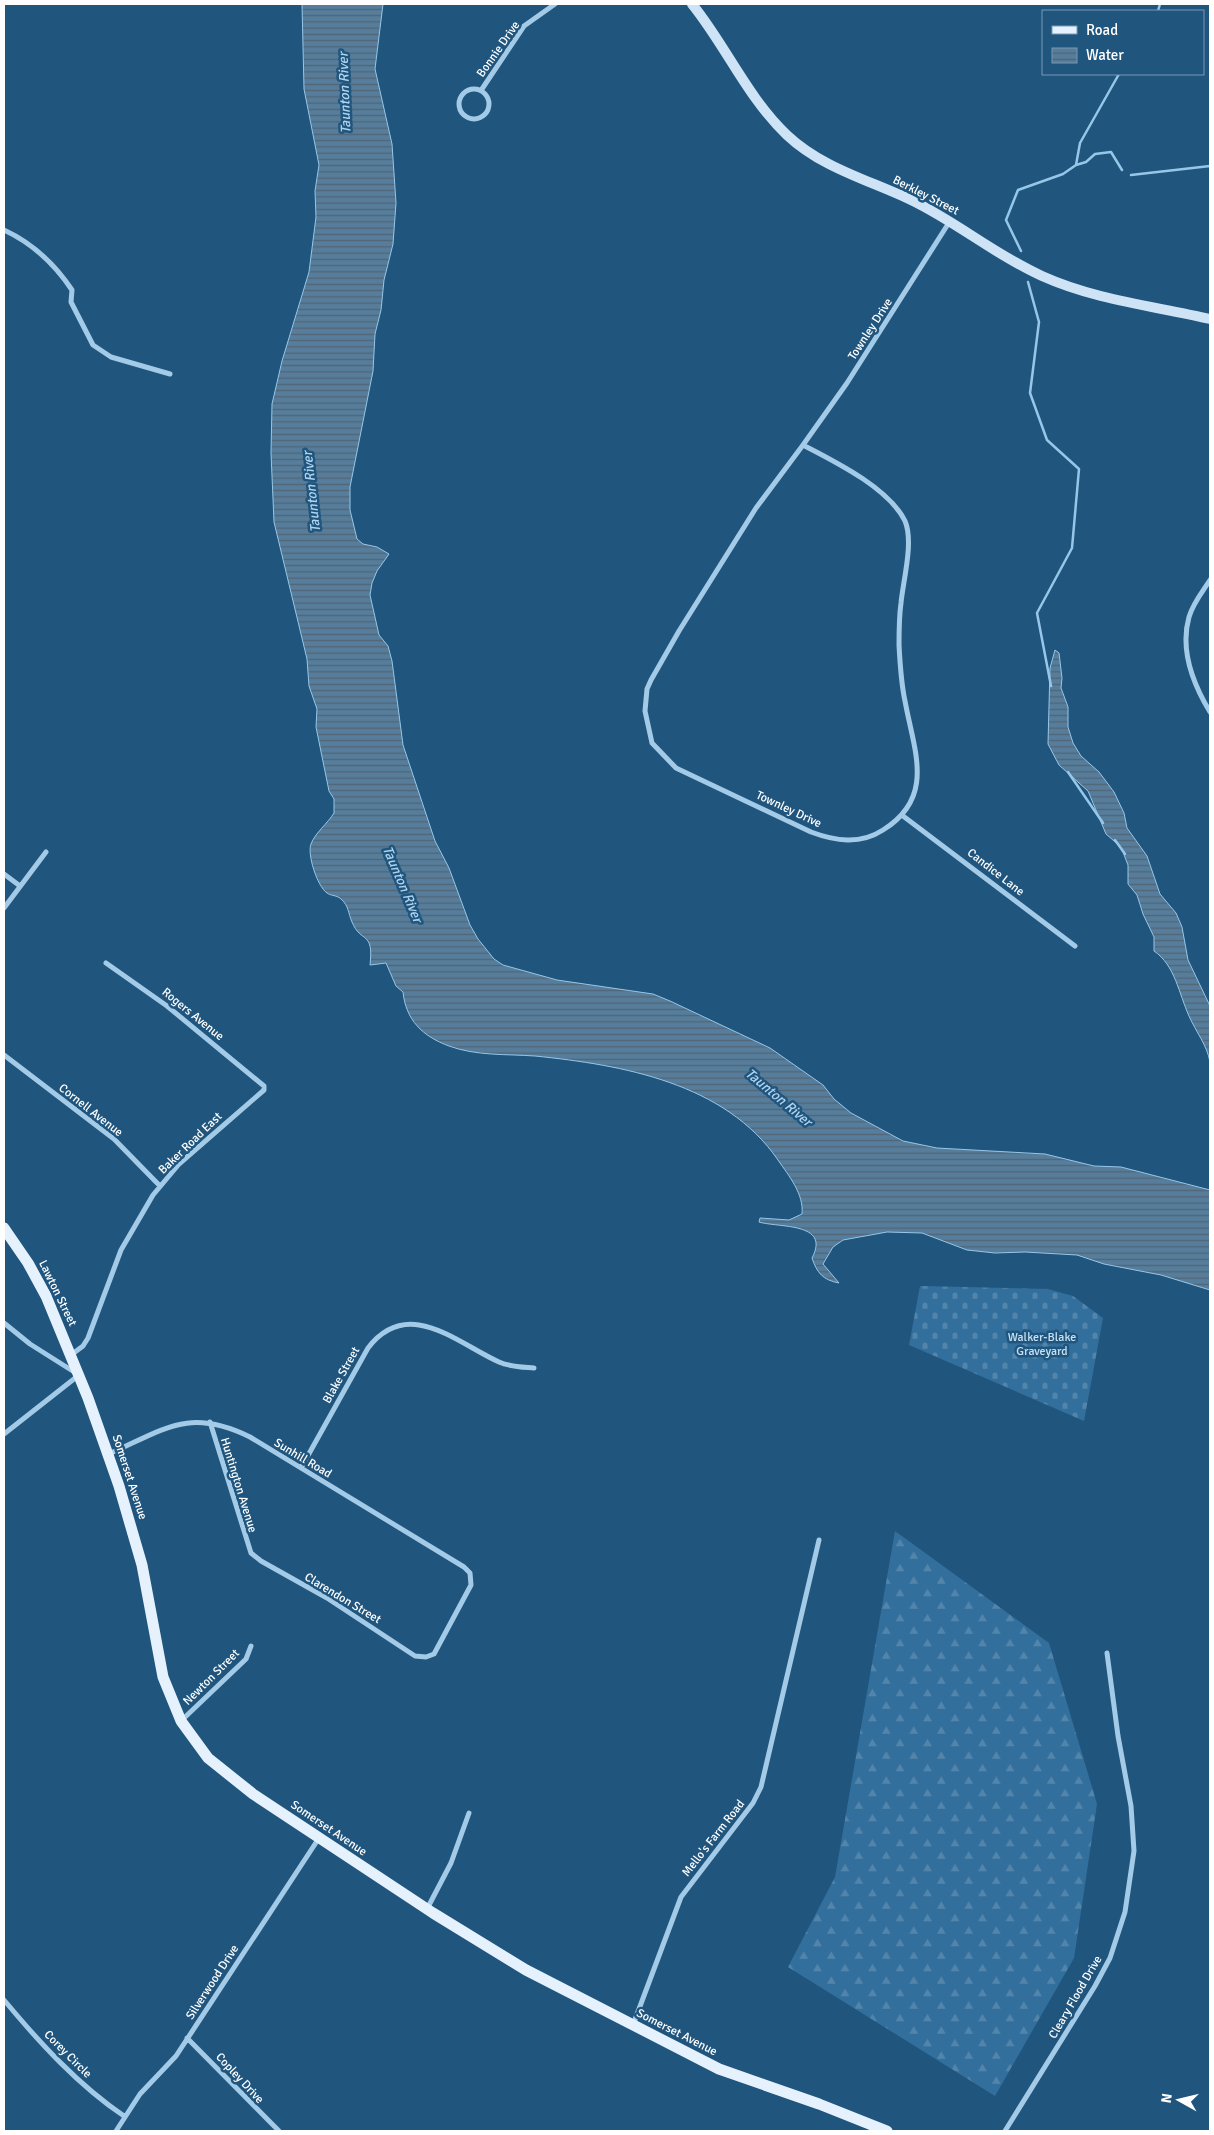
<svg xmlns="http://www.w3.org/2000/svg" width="1214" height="2135" font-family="Signika,sans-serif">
<defs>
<pattern id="forest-firs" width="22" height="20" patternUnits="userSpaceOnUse" patternTransform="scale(1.25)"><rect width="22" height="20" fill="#336f9c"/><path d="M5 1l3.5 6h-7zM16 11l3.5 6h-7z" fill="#5285ab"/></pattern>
<pattern id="cemetery-stones" width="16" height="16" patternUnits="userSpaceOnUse" patternTransform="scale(1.25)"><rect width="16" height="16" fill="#336f9c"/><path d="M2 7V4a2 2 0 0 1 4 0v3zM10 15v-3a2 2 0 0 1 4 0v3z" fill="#5285ab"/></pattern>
<pattern id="water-rules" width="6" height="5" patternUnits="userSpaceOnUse" patternTransform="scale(1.25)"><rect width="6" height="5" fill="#567d9b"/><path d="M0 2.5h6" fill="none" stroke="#516474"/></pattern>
</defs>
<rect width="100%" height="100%" fill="#20557e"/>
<path fill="url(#forest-firs)" d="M 895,1531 L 1049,1643 L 1097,1804 L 1074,1958 L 995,2096 L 788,1967 L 835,1877 Z"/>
<path fill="url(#cemetery-stones)" d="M 920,1286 L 1048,1289 L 1073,1296 L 1103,1318 L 1084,1421 L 909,1345 Z"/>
<path fill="url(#water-rules)" stroke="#97c7e8" d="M 302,4 L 383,4 L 375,69 L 392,144 L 396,203 L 393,244 L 384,280 L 381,310 L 375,334 L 373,371 L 350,487 L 350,510 L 357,539 L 363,544 L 377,547 L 389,554 L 377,571 L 372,583 L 370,595 L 379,635 L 388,646 L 392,661 L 403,745 L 435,841 L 449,868 L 470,925 L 478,939 L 494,959 L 503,965 L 557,980 L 653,994 L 670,1001 L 770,1048 L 823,1085 L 834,1099 L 851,1113 L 903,1141 L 937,1148 L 1045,1154 L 1094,1166 L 1121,1167 L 1210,1190 L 1210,1290 L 1161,1275 L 1104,1264 L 1077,1255 L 1025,1252 L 995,1253 L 967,1250 L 922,1233 L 887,1232 L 843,1240 L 833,1247 L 823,1264 L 839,1283 C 823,1280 817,1273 812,1258 C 831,1222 779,1228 759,1222 L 760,1218 L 789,1220 L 802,1214 C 804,1194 789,1176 778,1160 C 725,1083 623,1065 535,1056 C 507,1054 476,1056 449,1046 C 422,1036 406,1020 403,992 L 396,986 L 386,963 L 370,965 C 374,930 361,944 352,922 C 348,913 349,906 341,899 C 337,895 331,896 327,893 C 317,886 307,854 311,844 C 315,833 328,823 334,813 L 334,799 L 329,791 L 316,727 L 317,709 L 309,686 L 307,659 L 274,522 L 271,453 L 272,404 L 282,361 L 309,272 L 316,217 L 315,191 L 319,165 L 304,89 Z
M 1055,650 L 1059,653 L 1062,678 L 1061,688 L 1068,707 L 1068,727 L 1073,743 L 1081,756 L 1099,772 L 1114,792 L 1124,813 L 1127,828 L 1147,856 L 1160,894 L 1176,913 L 1182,927 L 1188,960 L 1210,1006 L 1210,1062 C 1207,1045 1196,1032 1189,1016 C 1179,994 1175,965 1154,951 L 1154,937 L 1143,914 L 1137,895 L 1128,884 L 1128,865 L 1121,847 L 1106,834 L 1088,791 L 1059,765 L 1048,744 L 1050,668 Z"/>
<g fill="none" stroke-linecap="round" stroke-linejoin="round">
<path stroke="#97c7e8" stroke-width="2.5" d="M 1158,11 L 1160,4
M 1076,165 L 1086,162 L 1095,154 L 1111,152 L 1122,170
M 1131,175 L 1210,166
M 1021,251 L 1006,220 L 1018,190 L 1063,174 L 1076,165 L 1080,143 L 1119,74
M 1028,282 L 1039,322 L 1030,393 L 1047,440 L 1079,469 L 1072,548 L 1037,613 L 1051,686
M 1068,772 L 1103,823
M 1115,840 L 1125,854"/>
<path stroke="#a3cbe7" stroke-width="5" d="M 482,89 L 524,26 L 555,4
M459 104a15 15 0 1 1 30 0a15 15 0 1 1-30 0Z
M 4,230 C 32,243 54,263 72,290 L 71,302 L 93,345 L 111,357 L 170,374
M 803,445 L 756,508 L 679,631 L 651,680 L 647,689 L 645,711 L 652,743 L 676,768 L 811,832 C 835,841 860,845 883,830 C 936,797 914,751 905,701 C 901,683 900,664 899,645 C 899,631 899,617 901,603 C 903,581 914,542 905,521 C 889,488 834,461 803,445 L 847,383 L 950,221
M 1210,580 C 1203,591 1193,603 1189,617 C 1180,649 1193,684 1210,712
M 903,816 L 1075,946
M 4,874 L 20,886
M 4,908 L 46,852
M 4,1055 L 114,1139 L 160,1186
M 4,1323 L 30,1344 L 79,1375 L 4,1434
M 71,1355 L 83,1346 L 88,1338 L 121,1250 L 153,1195 L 179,1164 L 264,1090 L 264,1086 L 167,1006 L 106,963
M 109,1454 C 165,1429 189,1407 250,1437 L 464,1567 L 470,1573 L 471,1585 L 434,1654 L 426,1657 L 415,1656 L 327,1598 L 261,1561 L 251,1553 L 210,1422
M 301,1468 L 368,1348 C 408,1296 457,1343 499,1362 C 510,1367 522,1367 534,1368
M 182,1720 L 246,1659 L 251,1646
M 427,1909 L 451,1863 L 469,1813
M 4,2000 C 39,2042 78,2085 124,2116
M 633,2025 L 681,1897 L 753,1803 L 761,1787 L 819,1540
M 187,2038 L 279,2131
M 116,2131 L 140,2094 L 176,2056 L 319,1838
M 1005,2131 L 1095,1986 L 1110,1958 L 1125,1912 L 1134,1851 L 1131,1806 L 1118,1736 L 1107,1653"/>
<path stroke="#cee4f6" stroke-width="10" d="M 692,4 C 726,46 747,97 787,135 C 822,168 869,180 911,200 C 957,222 995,255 1042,276 C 1095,300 1154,306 1210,319"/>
<path stroke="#e5f2fd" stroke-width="11" d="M 4,1228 L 28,1263 L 46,1296 L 88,1398 L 119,1486 L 142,1565 L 163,1677 L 181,1721 L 208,1758 L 253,1794 L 433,1913 L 526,1970 L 719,2069 L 819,2104 L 887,2131"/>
</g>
<g text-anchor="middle" stroke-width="5" stroke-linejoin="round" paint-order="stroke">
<g font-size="12" fill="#fff" stroke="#20557e">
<text transform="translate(498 49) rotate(-55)" y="4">Bonnie Drive</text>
<text transform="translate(926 195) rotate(27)" y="4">Berkley Street</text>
<text transform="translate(870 329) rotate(-57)" y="4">Townley Drive</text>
<text transform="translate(789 809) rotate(25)" y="4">Townley Drive</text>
<text transform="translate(996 872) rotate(38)" y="4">Candice Lane</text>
<text transform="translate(193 1014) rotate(39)" y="4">Rogers Avenue</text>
<text transform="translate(91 1110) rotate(38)" y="4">Cornell Avenue</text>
<text transform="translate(190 1143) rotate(-44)" y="4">Baker Road East</text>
<text transform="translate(58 1293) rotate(64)" y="4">Lawton Street</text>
<text transform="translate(341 1375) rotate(-61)" y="4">Blake Street</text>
<text transform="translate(303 1458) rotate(31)" y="4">Sunhill Road</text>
<text transform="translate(130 1477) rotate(72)" y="4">Somerset Avenue</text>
<text transform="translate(239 1485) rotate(73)" y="4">Huntington Avenue</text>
<text transform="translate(343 1598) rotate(31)" y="4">Clarendon Street</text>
<text transform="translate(211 1677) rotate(-45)" y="4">Newton Street</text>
<text transform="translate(329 1828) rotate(34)" y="4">Somerset Avenue</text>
<text transform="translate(713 1838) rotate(-52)" y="4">Mello's Farm Road</text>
<text transform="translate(212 1982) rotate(-57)" y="4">Silverwood Drive</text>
<text transform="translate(1075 1997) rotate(-60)" y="4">Cleary Flood Drive</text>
<text transform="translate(677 2032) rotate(27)" y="4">Somerset Avenue</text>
<text transform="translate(68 2054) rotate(45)" y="4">Corey Circle</text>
<text transform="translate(240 2078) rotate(47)" y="4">Copley Drive</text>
</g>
<g font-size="12" fill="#c7e2f5" stroke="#20557e">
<text x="1042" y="1341">Walker-Blake<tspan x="1042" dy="14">Graveyard</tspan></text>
</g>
<g font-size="14" font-style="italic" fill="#afd4ef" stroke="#20557e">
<text transform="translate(344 93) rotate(-92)" y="5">Taunton River</text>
<text transform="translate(311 492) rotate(-96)" y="5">Taunton River</text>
<text transform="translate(403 884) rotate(67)" y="5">Taunton River</text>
<text transform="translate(779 1097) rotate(40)" y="5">Taunton River</text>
</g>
</g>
<rect width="1214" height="2135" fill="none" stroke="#ffffff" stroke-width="10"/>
<rect x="1042" y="10" width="162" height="65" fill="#20557e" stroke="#7999b2"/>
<rect x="1052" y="26" width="25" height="8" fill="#e5f2fd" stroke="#7999b2"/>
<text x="1086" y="35" font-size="15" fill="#ffffff">Road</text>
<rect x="1052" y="48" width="25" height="15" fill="url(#water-rules)" stroke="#7999b2"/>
<text x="1086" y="60" font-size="15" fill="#ffffff">Water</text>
<g transform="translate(1179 2100) rotate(278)" stroke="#20557e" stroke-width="4" paint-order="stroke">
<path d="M0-4L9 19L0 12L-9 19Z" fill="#ffffff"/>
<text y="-8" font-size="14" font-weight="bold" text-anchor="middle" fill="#ffffff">N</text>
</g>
</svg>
